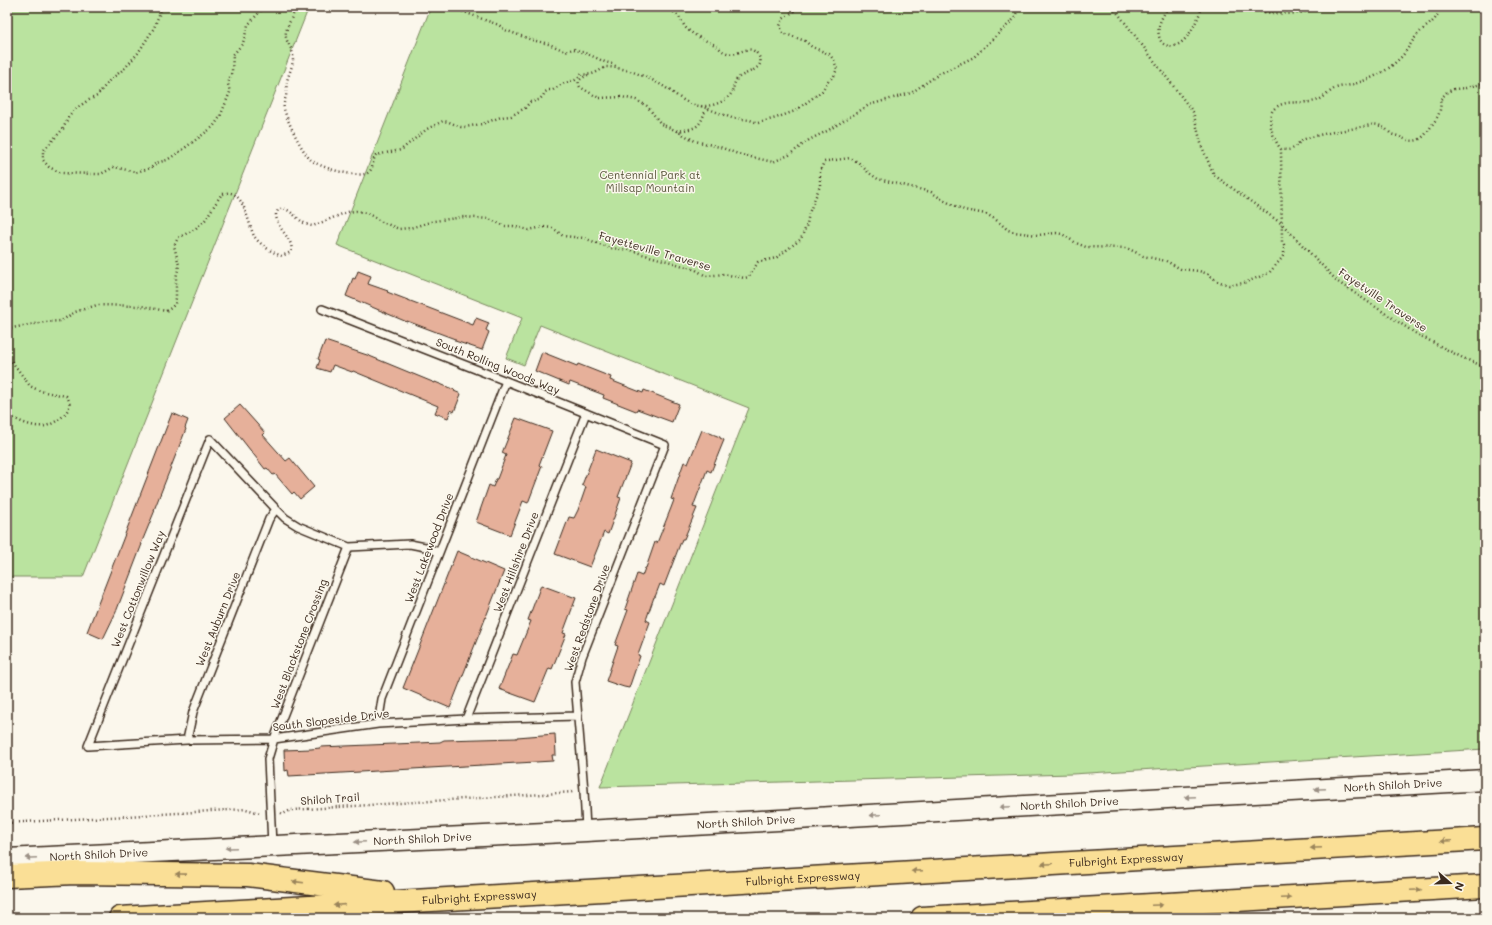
<svg xmlns="http://www.w3.org/2000/svg" width="1492" height="925" font-family="Mali,sans-serif">
<rect width="100%" height="100%" fill="#fbf7ec"/>
<filter id="ink" filterUnits="userSpaceOnUse"><feTurbulence type="fractalNoise" baseFrequency=".025" numOctaves="2"/><feDisplacementMap in="SourceGraphic" scale="8" xChannelSelector="R" yChannelSelector="G"/><feConvolveMatrix kernelMatrix="1 2 1 2 8 2 1 2 1" color-interpolation-filters="sRGB"/></filter>
<g filter="url(#ink)">
<path fill="#bae39f" stroke="#7a865e" d="M 7,7 L 309,7 L 83,577 L 7,577 Z
M 431,7 L 1485,7 L 1485,749 L 1072,774 L 600,787 L 749,408 L 540,325 L 524,365 L 506,358 L 522,318 L 337,245 Z"/>
<path fill="#e6b09a" stroke="#3b2a1e" d="M 358,271 L 371,276 L 368,284 L 388,291 L 387,292 L 473,325 L 476,318 L 489,323 L 486,330 L 489,332 L 482,350 L 455,341 L 455,339 L 407,321 L 407,322 L 346,296 L 353,278 L 355,279 Z
M 325,341 L 367,355 L 435,383 L 435,382 L 455,390 L 454,391 L 461,394 L 454,412 L 451,410 L 448,418 L 435,413 L 438,406 L 353,371 L 352,372 L 333,365 L 330,372 L 317,368 L 320,360 L 318,359 Z
M 542,352 L 577,366 L 578,364 L 611,377 L 610,380 L 643,393 L 644,390 L 679,404 L 672,422 L 637,409 L 636,411 L 603,398 L 604,395 L 583,387 L 570,382 L 569,385 L 535,371 Z
M 240,405 L 265,433 L 263,435 L 286,461 L 290,458 L 314,487 L 300,499 L 294,492 L 292,494 L 275,474 L 273,475 L 267,468 L 265,469 L 225,418 Z
M 172,413 L 188,420 L 185,428 L 186,429 L 154,510 L 155,510 L 141,544 L 142,544 L 116,612 L 103,639 L 87,632 Z
M 516,418 L 552,431 L 539,465 L 542,466 L 528,503 L 523,501 L 510,535 L 476,522 L 489,485 L 493,487 L 496,479 L 497,479 L 506,455 L 502,453 Z
M 702,430 L 720,437 L 720,438 L 724,440 L 711,472 L 707,470 L 693,507 L 697,508 L 684,539 L 682,539 L 664,586 L 660,584 L 655,597 L 654,597 L 646,620 L 650,622 L 638,655 L 640,656 L 629,688 L 624,687 L 606,681 L 618,646 L 615,645 L 628,610 L 625,609 L 637,574 L 642,576 L 645,568 L 646,568 L 655,542 L 657,543 L 671,508 L 674,500 L 671,499 L 684,462 L 688,464 Z
M 596,449 L 631,463 L 618,497 L 621,498 L 608,534 L 604,532 L 590,567 L 555,554 L 569,517 L 574,518 L 578,510 L 586,487 L 582,485 Z
M 457,551 L 504,571 L 450,708 L 403,688 Z
M 541,585 L 576,598 L 563,633 L 566,634 L 552,669 L 549,668 L 535,702 L 499,689 L 513,654 L 517,655 L 531,621 L 528,620 Z
M 555,734 L 556,755 L 552,755 L 553,761 L 289,776 L 288,770 L 285,771 L 284,750 L 311,749 L 320,748 L 320,747 L 419,743 L 440,742 L 444,740 L 517,738 L 517,737 Z"/>
<g fill="none" stroke-linecap="round" stroke-linejoin="round">
<defs>
<path id="service" d="M 322,309 L 506,381 L 665,445 L 582,657 L 575,682 L 584,791 L 586,829
M 439,552 L 425,547 L 410,544 L 349,547 L 298,526 L 285,518 L 276,509 L 210,439 L 88,746 L 187,740 L 274,739 L 378,724 L 466,719 L 578,716
M 466,719 L 586,413
M 378,724 L 382,699 L 506,381
M 187,740 L 193,712 L 269,519 L 276,509
M 272,845 L 268,759 L 274,739 L 349,547"/>
<g id="secondary">
<path id="s1" d="M 7,859 L 586,831 L 1485,780"/>
</g>
<g id="motorway">
<path d="M 7,876 L 75,873 L 248,875 L 383,892"/>
<path id="s2" d="M 120,918 L 1485,839"/>
<path d="M 922,918 L 1485,886"/>
</g>
</defs>
<use href="#service" stroke="#3b2a1e" stroke-width="10"/>
<use href="#secondary" stroke="#3b2a1e" stroke-width="23"/>
<use href="#motorway" stroke="#3b2a1e" stroke-width="25"/>
<path stroke="#3b2a1e" stroke-width="2.5" stroke-dasharray="1 3" stroke-linecap="butt" d="M 162,7 L 154,28 L 138,53 L 125,68 L 109,81 L 97,96 L 87,101 L 74,110 L 68,118 L 63,129 L 43,151 L 43,160 L 49,167 L 61,173 L 96,174 L 101,174 L 114,167 L 136,172 L 151,168 L 156,163 L 167,160 L 178,153 L 213,127 L 220,117 L 230,92 L 228,84 L 232,71 L 233,55 L 243,43 L 248,25 L 264,7
M 297,7 C 293,15 288,24 286,32 C 284,42 294,48 293,58 C 293,66 289,73 287,81 C 286,86 287,91 286,96 C 285,100 283,104 284,108 C 285,117 303,153 310,159 C 317,167 361,180 369,172 C 374,167 372,161 376,155 L 401,150 L 427,129 L 443,121 L 449,122 L 461,127 L 465,127 L 482,124 L 501,117 L 511,116 L 525,108 L 530,102 L 539,100 L 543,96 L 545,92 L 549,90 L 553,90 L 562,84 L 575,80 L 582,74 C 591,76 598,72 605,67 C 625,67 646,76 663,86 C 676,94 689,108 706,106 C 715,105 728,101 732,92 C 734,87 734,82 738,78 C 745,72 768,69 758,55 C 748,41 738,59 725,52 C 721,51 719,47 715,45 C 705,40 694,36 686,28 C 684,26 683,23 681,20 C 677,13 670,9 662,7
M 447,7 L 454,8 L 485,20 L 499,25 L 505,30 L 532,40 L 549,44 L 565,51 L 574,49 L 590,55 L 605,62 L 613,64 L 618,68
M 1112,7 L 1120,16 L 1193,112 L 1202,147 L 1214,175 L 1282,224 L 1338,282 L 1415,333 L 1463,358 L 1485,367
M 1168,7 C 1161,19 1154,30 1162,43 C 1182,57 1197,22 1202,7
M 1237,7 C 1255,11 1299,20 1314,7
M 1440,7 C 1436,24 1428,23 1418,34 C 1410,43 1406,54 1397,61 C 1385,73 1370,79 1354,84 C 1348,86 1342,86 1336,88 C 1329,91 1324,99 1315,101 C 1302,105 1286,98 1274,109 C 1265,118 1274,141 1281,149 C 1296,153 1295,143 1305,139 C 1326,132 1349,130 1371,125 C 1378,123 1385,128 1390,133 C 1392,135 1395,135 1398,136 C 1416,145 1422,141 1432,125 C 1438,117 1442,110 1440,100 L 1447,92 L 1454,89 L 1466,88 L 1485,83
M 588,75 C 582,78 576,80 580,87 L 599,98 L 622,97 L 636,100 L 647,106 L 661,124 L 677,131 L 695,141 L 720,147 L 738,154 L 773,162 L 789,155 L 809,140 L 827,131 L 869,105 L 911,93 L 939,74 L 974,57 L 1015,18 L 1018,7
M 701,106 L 732,118 L 750,120 L 758,123 L 776,118 L 795,111 L 822,91 L 828,81 L 834,76 L 837,69 L 834,60 L 829,54 L 812,47 L 805,41 L 783,33 L 780,26 L 783,19 L 800,7
M 677,131 C 697,128 699,129 706,109
M 7,327 L 12,328 L 45,322 L 61,321 L 75,312 L 97,305 L 141,306 L 166,311 L 171,308 L 175,304 L 176,298 L 176,278 L 179,265 L 174,246 L 178,238 L 195,229 L 205,220 L 221,195 C 243,183 248,224 254,236 C 260,245 273,253 282,256 L 291,252 C 295,239 276,230 276,214 L 278,210 L 283,208 C 295,212 300,225 313,226 L 347,212 L 356,211 L 367,213 L 382,222 L 399,229 L 410,228 L 434,221 L 464,217 L 489,219 L 505,226 L 513,226 L 529,230 L 543,227 L 553,228 L 563,236 L 584,238 L 610,248 L 631,250 L 642,254 L 671,262 L 696,270 L 706,276 L 724,274 L 744,278 L 749,277 L 758,262 L 776,258 L 801,239 L 807,224 L 809,213 L 820,186 L 820,171 L 824,162 L 828,161 L 850,158 L 858,162 L 869,173 L 878,179 L 931,192 L 943,200 L 964,210 L 986,214 L 995,219 L 1008,230 L 1014,232 L 1038,235 L 1056,233 L 1062,234 L 1076,243 L 1086,247 L 1127,248 L 1143,256 L 1166,261 L 1181,269 L 1199,271 L 1208,274 L 1217,281 L 1229,285 L 1244,283 L 1269,273 L 1282,258 L 1284,254 L 1284,245 L 1282,242 L 1281,149
M 7,355 L 30,386 L 40,391 L 66,396 C 78,408 56,424 45,426 C 33,428 16,421 7,413
M 281,813 L 283,814 L 291,810 L 574,792
M 7,823 L 246,809 L 260,813"/>
<use href="#service" stroke="#fbf7ec" stroke-width="7"/>
<use href="#secondary" stroke="#fbf7ec" stroke-width="20"/>
<use href="#motorway" stroke="#fadf96" stroke-width="22"/>
</g>
<defs><path id="oneway-solid" d="M-6-.8H1V-3.2L6.5 0L1 3.2V.8H-6Z"/></defs>
<g fill="#9b9085">
<use href="#oneway-solid" transform="translate(1320 789) rotate(177)"/>
<use href="#oneway-solid" transform="translate(1190 797) rotate(177)"/>
<use href="#oneway-solid" transform="translate(1005 807) rotate(177)"/>
<use href="#oneway-solid" transform="translate(875 815) rotate(177)"/>
<use href="#oneway-solid" transform="translate(360 842) rotate(177)"/>
<use href="#oneway-solid" transform="translate(231 848) rotate(177)"/>
<use href="#oneway-solid" transform="translate(31 858) rotate(177)"/>
</g>
<g fill="#9a845a">
<use href="#oneway-solid" transform="translate(1446 841) rotate(177)"/>
<use href="#oneway-solid" transform="translate(1316 848) rotate(177)"/>
<use href="#oneway-solid" transform="translate(1047 864) rotate(177)"/>
<use href="#oneway-solid" transform="translate(917 871) rotate(177)"/>
<use href="#oneway-solid" transform="translate(181 874) rotate(-179)"/>
<use href="#oneway-solid" transform="translate(298 882) rotate(-173)"/>
<use href="#oneway-solid" transform="translate(1416 890) rotate(-3)"/>
<use href="#oneway-solid" transform="translate(1286 898) rotate(-3)"/>
<use href="#oneway-solid" transform="translate(339 905) rotate(176)"/>
<use href="#oneway-solid" transform="translate(1157 905) rotate(-3)"/>
</g>
</g>
<g text-anchor="middle" stroke-width="3" stroke-linejoin="round" paint-order="stroke">
<g font-size="11" fill="#5b583e" stroke="#fbf7ec">
<text x="650" y="179">Centennial Park at<tspan x="650" dy="13">Millsap Mountain</tspan></text>
</g>
<g font-size="11" fill="#3b2a1e" stroke="#fbf7ec">
<text transform="translate(655 251) rotate(16)" y="4">Fayetteville Traverse</text>
<text transform="translate(1383 300) rotate(34)" y="4">Fayetville Traverse</text>
<text transform="translate(498 366) rotate(22)" y="4">South Rolling Woods Way</text>
<text transform="translate(429 548) rotate(-69)" y="4">West Lakewood Drive</text>
<text transform="translate(516 562) rotate(-69)" y="4">West Hillshire Drive</text>
<text transform="translate(138 589) rotate(-68)" y="4">West Cottonwillow Way</text>
<text transform="translate(587 618) rotate(-70)" y="4">West Redstone Drive</text>
<text transform="translate(218 619) rotate(-68)" y="4">West Auburn Drive</text>
<text transform="translate(299 644) rotate(-69)" y="4">West Blackstone Crossing</text>
<text transform="translate(331 720) rotate(-7)" y="4">South Slopeside Drive</text>
<text dy="4" stroke="none"><textPath href="#s1" startOffset="1388">North Shiloh Drive</textPath></text>
<text transform="translate(330 799) rotate(-4)" y="4">Shiloh Trail</text>
<text dy="4" stroke="none"><textPath href="#s1" startOffset="1064">North Shiloh Drive</textPath></text>
<text dy="4" stroke="none"><textPath href="#s1" startOffset="740">North Shiloh Drive</textPath></text>
<text dy="4" stroke="none"><textPath href="#s1" startOffset="416">North Shiloh Drive</textPath></text>
<text dy="4" stroke="none"><textPath href="#s1" startOffset="92">North Shiloh Drive</textPath></text>
<text dy="4" stroke="none"><textPath href="#s2" startOffset="1008">Fulbright Expressway</textPath></text>
<text dy="4" stroke="none"><textPath href="#s2" startOffset="684">Fulbright Expressway</textPath></text>
<text dy="4" stroke="none"><textPath href="#s2" startOffset="360">Fulbright Expressway</textPath></text>
</g>
</g>
<rect width="1492" height="925" fill="none" stroke="#fbf7ec" stroke-width="24"/>
<rect x="12" y="12" width="1468" height="901" fill="none" stroke="#3b2a1e" stroke-width="1.5" filter="url(#ink)"/>
<g transform="translate(1450 883) rotate(110)" stroke="#fbf7ec" stroke-width="3" paint-order="stroke">
<path d="M0-3L7 15L0 10L-7 15Z" fill="#3b2a1e"/>
<text y="-6" font-size="11" font-weight="bold" text-anchor="middle" fill="#3b2a1e">N</text>
</g>
</svg>
